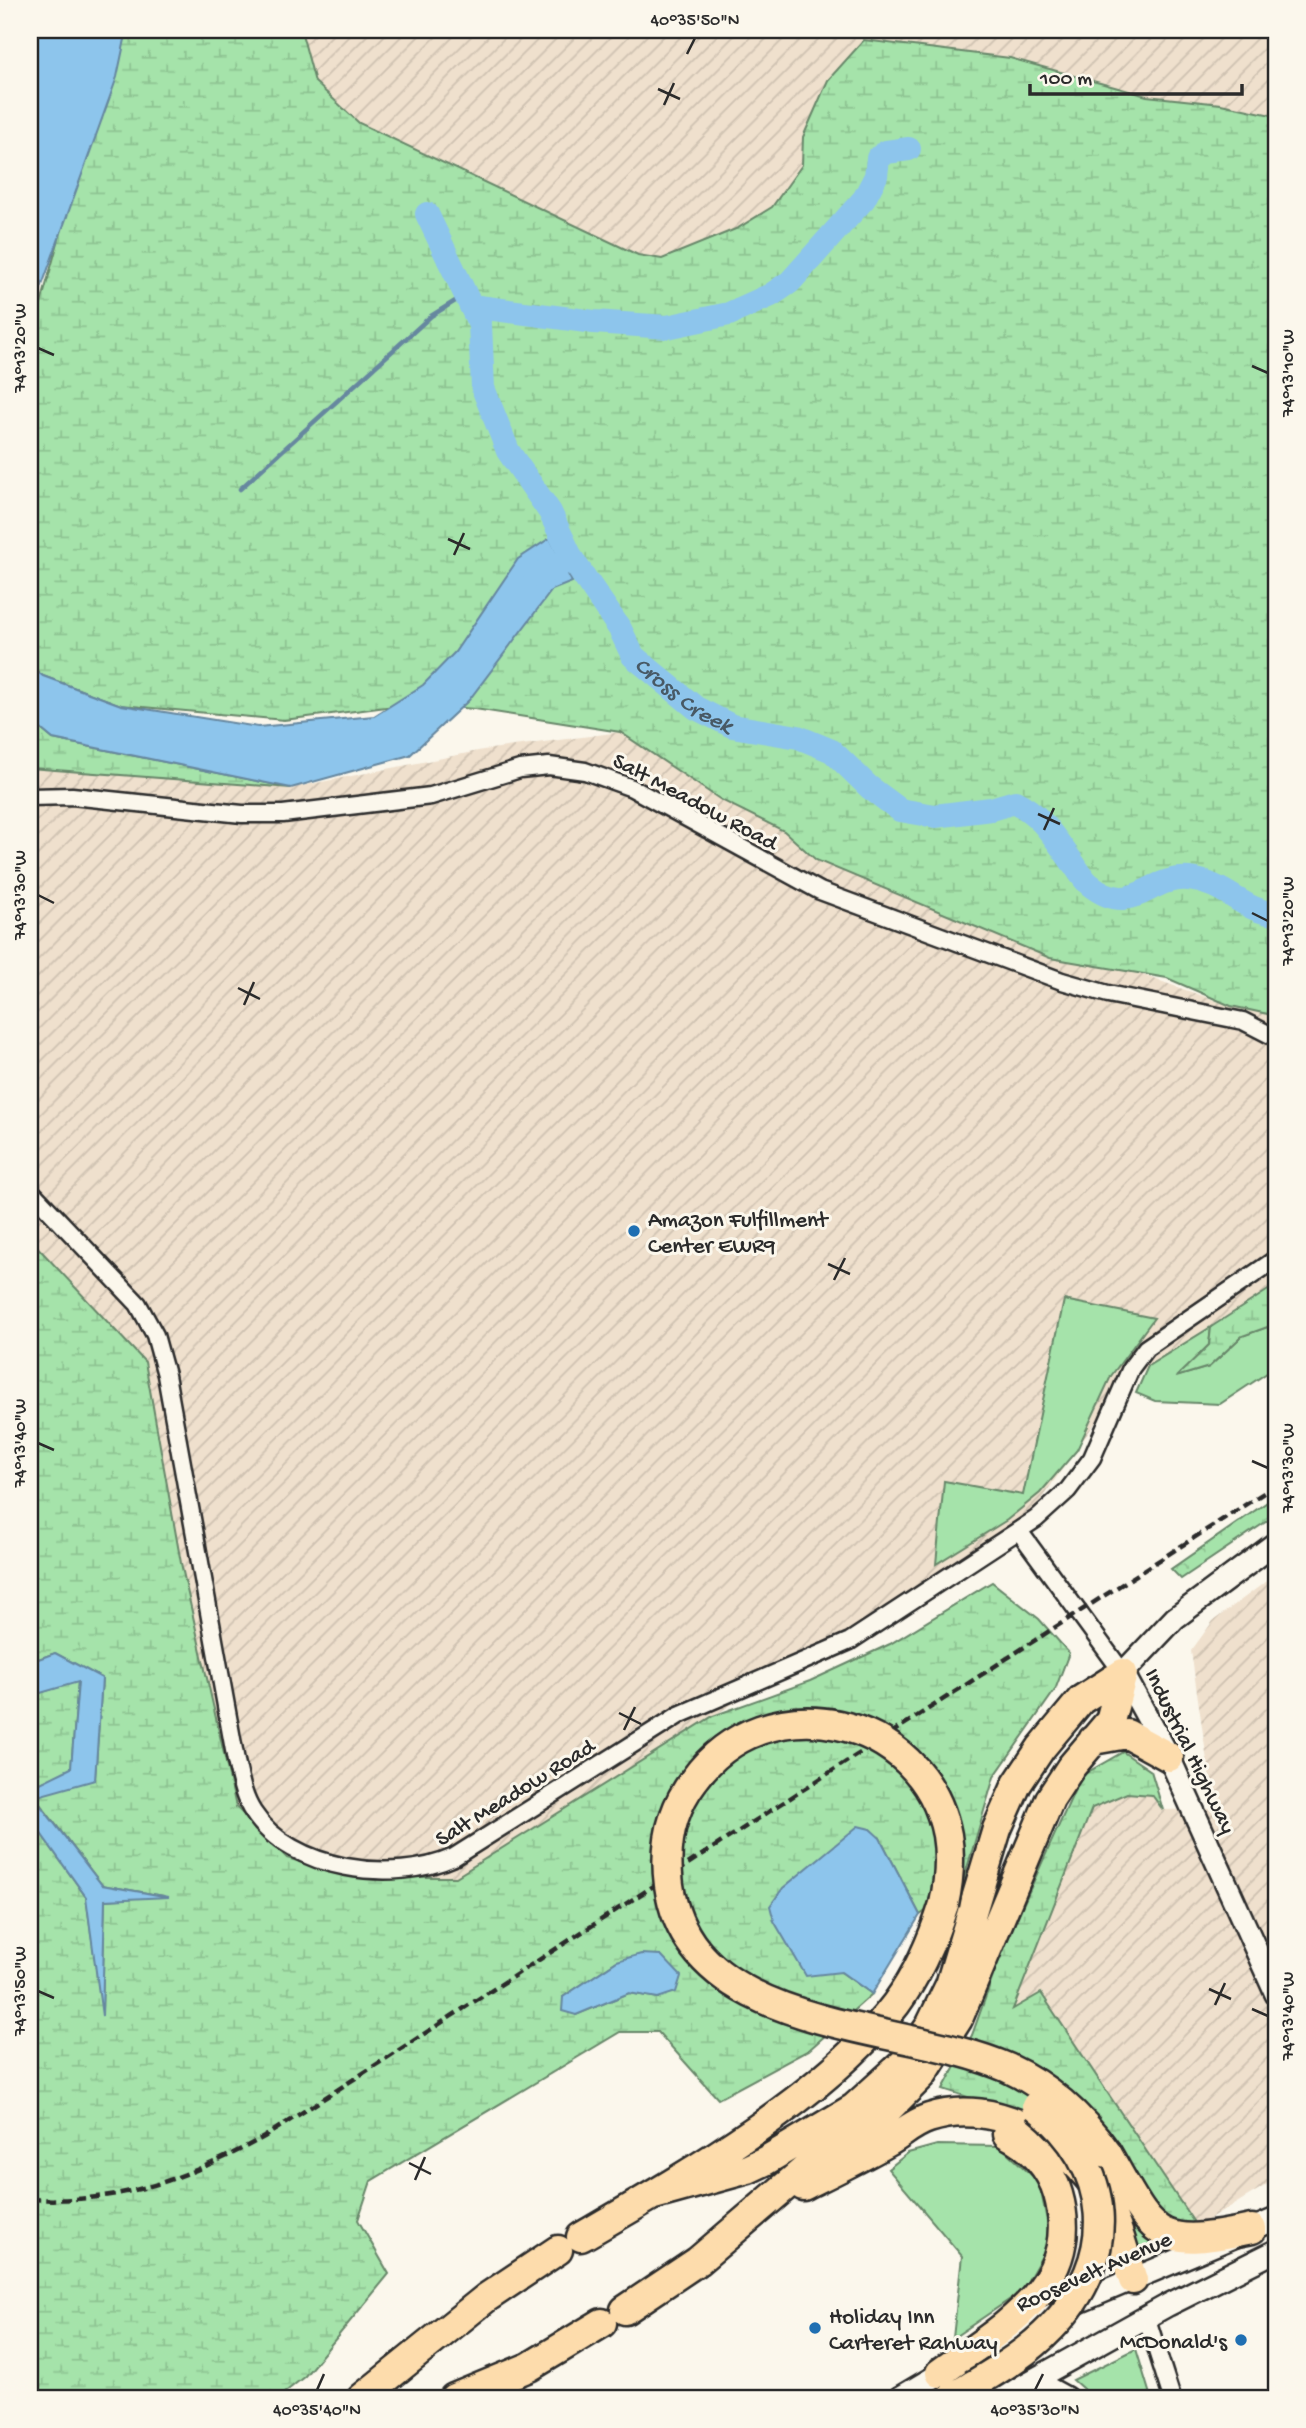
<svg xmlns="http://www.w3.org/2000/svg" width="1306" height="2428" font-family="'Gochi Hand',sans-serif">
<defs>
<pattern id="industrial-furrows" width="10" height="10" patternUnits="userSpaceOnUse" patternTransform="scale(1.75)"><rect width="10" height="10" fill="#efe0cd"/><path d="M-1 1l2-2M0 10L10 0M9 11l2-2" fill="none" stroke="#cdc0b0"/></pattern>
<pattern id="forest-crowns" width="20" height="18" patternUnits="userSpaceOnUse" patternTransform="scale(1.75)"><rect width="20" height="18" fill="#a5e3aa"/><path d="M2 6a3 3 0 1 1 6 0M12 15a3 3 0 1 1 6 0" fill="none" stroke="#8ec392"/></pattern>
<pattern id="wetland-marsh" width="20" height="14" patternUnits="userSpaceOnUse" patternTransform="scale(1.75)"><rect width="20" height="14" fill="#a5e3aa"/><path d="M1 5h8M5 5V1M11 12h8M15 12V8" fill="none" stroke="#8ec392"/></pattern>
</defs>
<rect width="100%" height="100%" fill="#fbf7ec"/>
<filter id="ink" filterUnits="userSpaceOnUse"><feTurbulence type="fractalNoise" baseFrequency=".0143" numOctaves="2"/><feDisplacementMap in="SourceGraphic" scale="14" xChannelSelector="R" yChannelSelector="G"/><feConvolveMatrix kernelMatrix="1 2 1 2 8 2 1 2 1" color-interpolation-filters="sRGB"/></filter>
<g filter="url(#ink)">
<path fill="url(#industrial-furrows)" d="M 301,30 L 1276,30 L 1276,116 L 1221,104 L 1147,96 L 1010,58 L 803,137 L 802,165 L 772,207 L 738,228 L 662,259 L 638,255 L 359,123 L 315,82 Z
M 620,732 L 721,800 L 784,831 L 816,860 L 1231,1006 L 1272,1015 L 1276,1019 L 1276,1285 L 1148,1366 L 1095,1423 L 1037,1505 L 980,1549 L 456,1877 L 355,1877 L 287,1858 L 236,1807 L 181,1563 L 145,1362 L 30,1239 L 30,768 L 291,788 L 483,750 Z
M 1276,1574 L 1276,2179 L 1197,2227 L 1041,1993 L 1012,2010 L 1092,1808 L 1127,1793 L 1152,1795 L 1163,1810 L 1214,1809 L 1191,1651 L 1213,1621 Z"/>
<path fill="#a5e3aa" stroke="#68876a" stroke-width="2" d="M 1064,1300 L 1154,1318 L 1111,1376 L 1077,1450 L 1040,1493 L 1007,1520 L 936,1564 L 944,1481 L 1023,1495 Z
M 1276,1324 L 1276,1367 L 1220,1404 L 1155,1401 L 1136,1393 L 1148,1366 L 1211,1327 L 1209,1345 L 1178,1376 L 1209,1367 L 1242,1336 Z
M 937,2145 L 1000,2146 L 1039,2182 L 1051,2240 L 1022,2291 L 953,2338 L 962,2256 L 888,2169 L 908,2153 Z
M 1136,2349 L 1151,2398 L 1086,2398 L 1091,2396 L 1073,2380 Z"/>
<path fill="url(#forest-crowns)" stroke="#68876a" stroke-width="2" d="M 1276,1496 L 1276,1515 L 1181,1579 L 1171,1569 Z"/>
<path fill="url(#wetland-marsh)" stroke="#68876a" stroke-width="2" fill-rule="evenodd" d="M 117,30 L 301,30 L 315,82 L 359,123 L 638,255 L 662,259 L 738,228 L 772,207 L 802,165 L 803,137 L 828,80 L 864,40 L 1010,58 L 1147,96 L 1221,104 L 1276,116 L 1276,1019 L 1272,1015 L 1231,1006 L 1167,978 L 1050,958 L 816,860 L 784,831 L 721,800 L 620,732 L 475,709 L 410,704 L 284,720 L 121,705 L 43,676 L 30,666 L 30,343 Z
M 30,720 L 53,739 L 291,788 L 30,768 Z
M 30,1239 L 145,1362 L 181,1563 L 236,1807 L 287,1858 L 355,1877 L 456,1877 L 713,1716 L 810,1681 L 890,1644 L 992,1582 L 1039,1619 L 1069,1653 L 1055,1690 L 994,1777 L 962,1885 L 920,1915 L 880,1838 L 841,1972 L 872,1994 L 809,2050 L 718,2099 L 658,2032 L 620,2032 L 371,2181 L 358,2220 L 389,2274 L 305,2376 L 278,2398 L 44,2398 L 30,2382 L 30,1818 L 86,1897 L 102,2010 L 105,1900 L 164,1896 L 102,1885 L 34,1796 L 95,1779 L 102,1678 L 55,1653 L 30,1662 ZM 617,1961 L 658,1998 L 629,1993 L 576,2015 L 563,1997 Z
M 1276,1285 L 1276,1324 L 1242,1336 L 1209,1367 L 1176,1377 L 1209,1345 L 1211,1327 Z
M 78,1681 L 71,1769 L 30,1788 L 30,1696 Z
M 1123,1752 L 1151,1771 L 1163,1810 L 1152,1795 L 1127,1793 L 1092,1808 L 1013,2009 L 1041,1993 L 1197,2227 L 1140,2253 L 1124,2212 L 1042,2121 L 943,2089 L 972,2035 L 1001,1954 L 1081,1776 Z"/>
<path fill="#8dc5ec" stroke="#66879f" stroke-width="2" d="M 30,30 L 127,30 L 117,77 L 30,319 Z
M 550,538 L 572,582 L 552,590 L 469,700 L 410,755 L 291,788 L 53,739 L 30,720 L 30,666 L 43,676 L 121,705 L 258,727 L 374,716 L 423,685 L 455,652 L 518,559 Z
M 55,1653 L 102,1678 L 95,1780 L 34,1797 L 102,1885 L 169,1897 L 105,1900 L 102,2016 L 86,1897 L 30,1818 L 30,1788 L 71,1768 L 78,1682 L 30,1696 L 30,1662 Z
M 858,1826 L 870,1829 L 880,1838 L 920,1915 L 872,1994 L 841,1972 L 806,1976 L 774,1921 L 770,1906 L 783,1888 Z
M 641,1954 L 661,1955 L 681,1976 L 676,1992 L 658,1998 L 629,1993 L 576,2015 L 562,2011 L 563,1997 L 617,1961 Z"/>
<g fill="none" stroke-linecap="round" stroke-linejoin="round">
<path stroke="#66879f" stroke-width="4.5" d="M 240,489 L 431,316 L 465,295"/>
<g stroke="#8dc5ec" stroke-width="24">
<path d="M 427,214 L 480,325 L 483,388 L 508,451 L 550,512 L 572,559"/>
<path d="M 471,306 L 594,322 L 667,327 L 729,314 L 771,295 L 790,282 L 864,199 L 876,176 L 878,158 L 886,152 L 909,149"/>
<path id="s1" d="M 535,576 L 572,559 L 620,629 L 633,656 L 696,708 L 732,726 L 798,737 L 832,751 L 869,787 L 900,810 L 935,816 L 991,809 L 1015,802 C 1041,814 1056,840 1073,863 C 1078,870 1083,879 1089,884 C 1134,920 1147,875 1189,879 C 1226,883 1242,911 1276,914"/>
</g>
<defs>
<path id="street" d="M 30,797 L 72,796 L 242,814 L 283,814 L 431,796 L 520,769 L 549,766 L 585,771 L 632,788 L 820,891 L 1062,981 L 1108,994 L 1243,1021 L 1276,1038
M 30,1190 L 138,1304 L 155,1335 L 166,1375 L 236,1761 C 240,1778 243,1797 253,1812 C 291,1871 394,1884 454,1857 L 679,1715 L 850,1641 L 1036,1519 L 1068,1490 L 1092,1458 L 1131,1368 L 1146,1348 L 1276,1259
M 1019,1531 L 1123,1673
M 1146,2316 L 1172,2398"/>
<path id="secondary" d="M 1276,1543 L 1175,1618 L 1123,1673 L 1169,1757 L 1276,1994
M 996,2342 L 1081,2301 L 1276,2219
M 1033,2380 L 1066,2398
M 899,2398 L 953,2366
M 1001,2398 L 1168,2305 L 1276,2251"/>
<path id="highway" d="M 1093,1740 L 1127,1734 L 1169,1757
M 1107,2153 C 1155,2236 1152,2250 1252,2229
M 803,2186 C 831,2172 860,2158 888,2142 C 902,2134 913,2123 929,2118 C 996,2096 1070,2142 1104,2200 C 1118,2224 1124,2253 1133,2280
M 654,2195 L 748,2169 L 765,2161 L 854,2108 L 905,2062 L 930,2026 L 950,1985 L 997,1829 L 1017,1784 L 1041,1748 L 1081,1700 L 1123,1673
M 581,2237 C 681,2179 826,2097 896,2004 C 918,1974 933,1939 944,1904
M 625,2310 L 698,2261 L 822,2155 L 888,2109 L 922,2075 L 958,2019 L 1050,1799 L 1071,1767 L 1110,1721 L 1123,1673
M 940,2373 C 1001,2328 1084,2285 1058,2194 C 1051,2169 1030,2145 1007,2134
M 362,2398 L 486,2298 L 558,2250
M 454,2398 L 529,2367 L 602,2323
M 951,2398 L 973,2385"/>
</defs>
<use href="#street" stroke="#2b2b2b" stroke-width="21"/>
<use href="#secondary" stroke="#2b2b2b" stroke-width="26"/>
<use href="#highway" stroke="#2b2b2b" stroke-width="33"/>
<use href="#street" stroke="#fbf7ec" stroke-width="16"/>
<use href="#secondary" stroke="#fbf7ec" stroke-width="21"/>
<use href="#highway" stroke="#fddcac" stroke-width="28"/>
<path stroke="#2b2b2b" stroke-width="4.5" stroke-dasharray="10 5" stroke-linecap="butt" d="M 30,2199 C 119,2204 187,2179 264,2137 L 1276,1485"/>
<defs>
<path id="highway-bridge" d="M 944,1904 C 949,1881 951,1859 947,1835 C 924,1714 765,1681 694,1780 C 671,1810 664,1847 669,1885 C 690,2035 903,2021 1008,2068 C 1049,2087 1081,2116 1107,2153
M 973,2385 C 1001,2368 1028,2352 1051,2328 C 1120,2258 1114,2167 1036,2106"/>
</defs>
<use href="#highway-bridge" stroke="#2b2b2b" stroke-width="33" stroke-linecap="butt"/>
<use href="#highway-bridge" stroke="#fddcac" stroke-width="28"/>
</g>
</g>
<path fill="none" stroke="#2b2b2b" stroke-width="2.5" d="M 687,54 L 695,38M 658,89 L 680,99M 664,105 L 674,83M 38,348 L 54,355M 1252,366 L 1268,373M 448,539 L 470,549M 454,555 L 464,533M 1038,814 L 1060,824M 1044,830 L 1054,808M 38,895 L 54,903M 1252,913 L 1268,921M 238,988 L 260,999M 244,1005 L 254,982M 828,1264 L 850,1274M 834,1280 L 845,1258M 38,1443 L 54,1450M 1252,1461 L 1268,1468M 619,1713 L 641,1724M 624,1730 L 635,1707M 1209,1989 L 1231,1999M 38,1991 L 54,1998M 1215,2005 L 1225,1983M 1252,2009 L 1268,2016M 409,2163 L 431,2174M 415,2180 L 425,2157M 317,2390 L 324,2374M 1035,2390 L 1043,2374"/>
<g fill="#1f6fb2" stroke="#fbf7ec" stroke-width="2.5">
<circle cx="634" cy="1231" r="7"/>
<circle cx="815" cy="2328" r="7"/>
<circle cx="1241" cy="2340" r="7"/>
</g>
<g text-anchor="middle" stroke-width="6" stroke-linejoin="round" paint-order="stroke">
<g font-size="23" fill="#2b2b2b" stroke="#fbf7ec">
<text transform="translate(696 800) rotate(28)" y="8">Salt Meadow Road</text>
<text transform="translate(1192 1750) rotate(64)" y="8">Industrial Highway</text>
<text transform="translate(514 1791) rotate(-32)" y="8">Salt Meadow Road</text>
<text transform="translate(1093 2270) rotate(-24)" y="8">Roosevelt Avenue</text>
</g>
<g font-size="23" fill="#2b2b2b" stroke="#fbf7ec" text-anchor="start">
<text x="648" y="1226">Amazon Fulfillment<tspan x="648" dy="26">Center EWR9</tspan></text>
<text x="829" y="2323">Holiday Inn<tspan x="829" dy="26">Carteret Rahway</tspan></text>
<text x="1227" y="2348" text-anchor="end">McDonald's</text>
</g>
<g font-size="24" font-style="italic" fill="#485965" stroke="#fbf7ec">
<text dy="8" stroke="none"><textPath href="#s1" startOffset="220">Cross Creek</textPath></text>
</g>
</g>
<rect width="1306" height="2428" fill="none" stroke="#fbf7ec" stroke-width="77"/>
<path d="M1030 84v10h212v-10" fill="none" stroke="#2b2b2b" stroke-width="3.5"/>
<text x="1040" y="84" font-size="21" fill="#2b2b2b" stroke="#fbf7ec" stroke-width="5" paint-order="stroke">100 m</text>
<rect x="38" y="38" width="1230" height="2352" fill="none" stroke="#2b2b2b" stroke-width="2.5"/>
<g font-size="18" text-anchor="middle" fill="#2b2b2b">
<text x="695" y="25">40°35'50"N</text>
<text transform="translate(19 348) rotate(-90)" y="6">74°13'20"W</text>
<text transform="translate(1287 373) rotate(-90)" y="6">74°13'10"W</text>
<text transform="translate(19 895) rotate(-90)" y="6">74°13'30"W</text>
<text transform="translate(1287 921) rotate(-90)" y="6">74°13'20"W</text>
<text transform="translate(19 1443) rotate(-90)" y="6">74°13'40"W</text>
<text transform="translate(1287 1468) rotate(-90)" y="6">74°13'30"W</text>
<text transform="translate(19 1991) rotate(-90)" y="6">74°13'50"W</text>
<text transform="translate(1287 2016) rotate(-90)" y="6">74°13'40"W</text>
<text x="317" y="2415">40°35'40"N</text>
<text x="1035" y="2415">40°35'30"N</text>
</g>
</svg>
